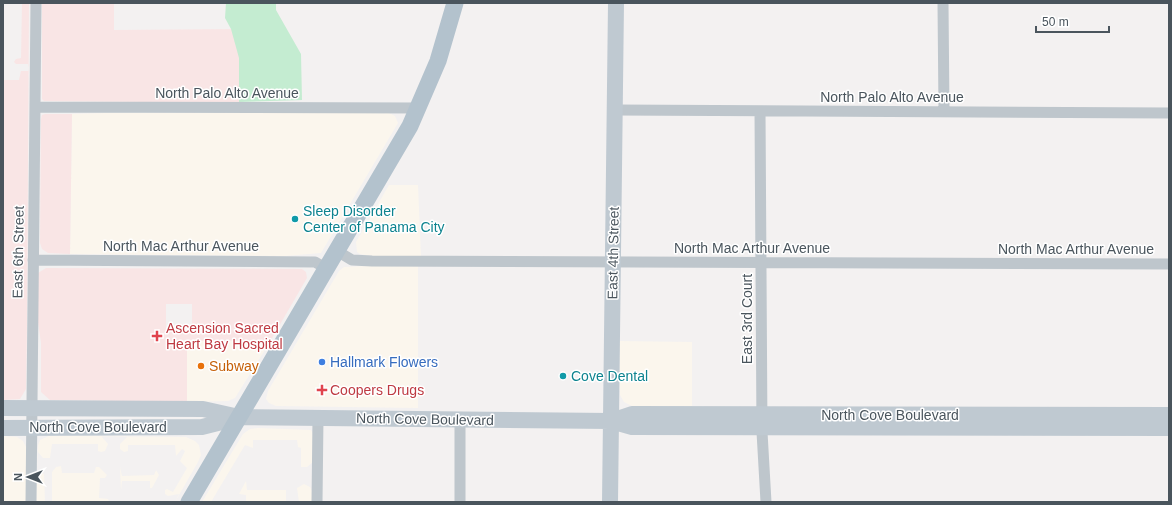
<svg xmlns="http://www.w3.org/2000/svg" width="1172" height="505" font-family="Arial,sans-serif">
<rect width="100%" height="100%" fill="#f3f1f1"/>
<path fill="#fbf6ed" d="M 105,113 L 389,113 L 395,116 L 398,123 L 321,253 L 285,256 L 70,254 L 72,114 Z
M 389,185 L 418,185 L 421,257 L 372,256 L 360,254 L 357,252 L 356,242 Z
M 367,266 L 418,266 L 418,408 L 276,406 L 269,403 L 266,399 L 268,391 L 339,271 L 344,267 Z
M 271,340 L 235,398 L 228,401 L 187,402 L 187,341 Z
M 619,341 L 692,342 L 692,406 L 632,406 L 624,402 L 620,395 Z
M 258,428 L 311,430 L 313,434 L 313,462 L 307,467 L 301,467 L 301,448 L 298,447 L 297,440 L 253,440 L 253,448 L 245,445 L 211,502 L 202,502 L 243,434 L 250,429 Z
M 3,436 L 17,437 L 23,441 L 26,447 L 26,502 L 3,502 Z
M 49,436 L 92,436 L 186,437 L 195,441 L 199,445 L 201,455 L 198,462 L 175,502 L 179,494 L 168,496 L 165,494 L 165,490 L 167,489 L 173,492 L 187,468 L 180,461 L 185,451 L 182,449 L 176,456 L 175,445 L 128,445 L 128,451 L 124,452 L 120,449 L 120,444 L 128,436 L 101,436 L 108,444 L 105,451 L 101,452 L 98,451 L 98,444 L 52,444 L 50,458 L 43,458 L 38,452 L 37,475 L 42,473 L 44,474 L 45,502 L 36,502 L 37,476 L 38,445 L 40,440 Z
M 61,466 L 62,473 L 94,473 L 96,467 L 99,467 L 107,475 L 105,478 L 100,478 L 99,498 L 108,499 L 109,501 L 52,502 L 52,472 L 56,467 Z
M 120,467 L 122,476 L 154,475 L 156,470 L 159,475 L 152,488 L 150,488 L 150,481 L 122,481 L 121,490 Z
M 246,481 L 247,490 L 286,490 L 286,502 L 246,502 L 246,495 L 239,494 Z
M 304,484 L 310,487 L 312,491 L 312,502 L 299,502 L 297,488 Z"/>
<path fill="#f9e5e5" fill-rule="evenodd" d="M 22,3 L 29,3 L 27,323 L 26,389 L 20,399 L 3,400 L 3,80 L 19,80 L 21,71 L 29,71 L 28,64 L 16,64 L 14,62 L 16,59 L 21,58 Z
M 42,3 L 114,3 L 114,30 L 239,29 L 239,103 L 44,101 L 42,99 Z
M 45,114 L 72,114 L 70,254 L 48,253 L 42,249 L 40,243 L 41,119 L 42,115 Z
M 46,268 L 302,269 L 306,272 L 307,278 L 271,340 L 187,341 L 187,402 L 50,400 L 41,392 L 41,343 L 38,322 L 38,273 ZM 166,304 L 192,304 L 192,331 L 166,331 Z"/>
<path fill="#c4ecd1" d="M 226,3 L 276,3 L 276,10 L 301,54 L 302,100 L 239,102 L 239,58 L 231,29 L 225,18 Z"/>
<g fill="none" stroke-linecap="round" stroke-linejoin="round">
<path stroke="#bec6cc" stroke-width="11" d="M 943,3 L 944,112
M 35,107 L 419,108
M 615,110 L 1169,113
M 760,111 L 762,432 L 766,502
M 337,251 L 352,260 L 372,261 L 1169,264
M 33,260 L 315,262 L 327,269
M 460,419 L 460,502
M 31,502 L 36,3
M 317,502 L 318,418"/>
<path stroke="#bfc9d1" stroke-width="16" d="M 3,408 L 203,409 L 239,417 L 611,421 L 632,427 L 1169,428
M 611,421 L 632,414 L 1169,415
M 3,428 L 202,427 L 238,418
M 610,502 L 616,3"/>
<path stroke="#b3c2cd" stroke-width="17" d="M 189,502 L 410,126 L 438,61 L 455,3"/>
</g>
<g fill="#0f9aa8" stroke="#fff" stroke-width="1.5">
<circle cx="295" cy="219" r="4"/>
<circle cx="563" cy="376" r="4"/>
</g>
<g fill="#e0444e" stroke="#fff" stroke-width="1.5">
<path d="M155 330h4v4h4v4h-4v4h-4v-4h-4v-4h4z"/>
<path d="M320 384h4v4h4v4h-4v4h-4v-4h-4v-4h4z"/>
</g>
<circle fill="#3f7fe0" stroke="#fff" stroke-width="1.5" cx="322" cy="362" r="4"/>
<circle fill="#e8710a" stroke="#fff" stroke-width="1.5" cx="201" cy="366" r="4"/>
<g text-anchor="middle" stroke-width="3" stroke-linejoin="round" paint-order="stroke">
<g font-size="14" fill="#4a555d" stroke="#fff">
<text x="227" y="98">North Palo Alto Avenue</text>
<text x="892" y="102">North Palo Alto Avenue</text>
<text x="181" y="251">North Mac Arthur Avenue</text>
<text x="752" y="253">North Mac Arthur Avenue</text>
<text x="1076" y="254">North Mac Arthur Avenue</text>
<text transform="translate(18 252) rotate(-89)" y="5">East 6th Street</text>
<text transform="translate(613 253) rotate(-89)" y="5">East 4th Street</text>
<text transform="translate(747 319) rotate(-90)" y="5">East 3rd Court</text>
<text x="890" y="420">North Cove Boulevard</text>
<text transform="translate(425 419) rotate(1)" y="5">North Cove Boulevard</text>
<text x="98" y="432">North Cove Boulevard</text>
</g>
<g font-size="14" fill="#0d838f" stroke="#fff" text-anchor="start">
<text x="303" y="216">Sleep Disorder<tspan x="303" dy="16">Center of Panama City</tspan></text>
<text x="571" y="381">Cove Dental</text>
</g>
<g font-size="14" fill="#be3a42" stroke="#fff" text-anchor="start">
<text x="166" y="333">Ascension Sacred<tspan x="166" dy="16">Heart Bay Hospital</tspan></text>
<text x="330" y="395">Coopers Drugs</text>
</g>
<g font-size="14" fill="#366cbe" stroke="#fff" text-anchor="start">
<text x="330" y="367">Hallmark Flowers</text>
</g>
<g font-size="14" fill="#c56008" stroke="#fff" text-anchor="start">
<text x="209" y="371">Subway</text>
</g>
</g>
<rect width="1172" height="505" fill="none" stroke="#4a555d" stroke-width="8"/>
<g transform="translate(28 477) rotate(270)" stroke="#ffffff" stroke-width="3" paint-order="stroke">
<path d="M0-3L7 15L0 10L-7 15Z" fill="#4a555d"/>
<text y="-6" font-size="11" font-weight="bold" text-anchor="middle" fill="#4a555d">N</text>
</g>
<path d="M1036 26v6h73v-6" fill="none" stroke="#4a555d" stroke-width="2"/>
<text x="1042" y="26" font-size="12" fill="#4a555d" stroke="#ffffff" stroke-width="3" paint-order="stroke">50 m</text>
</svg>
